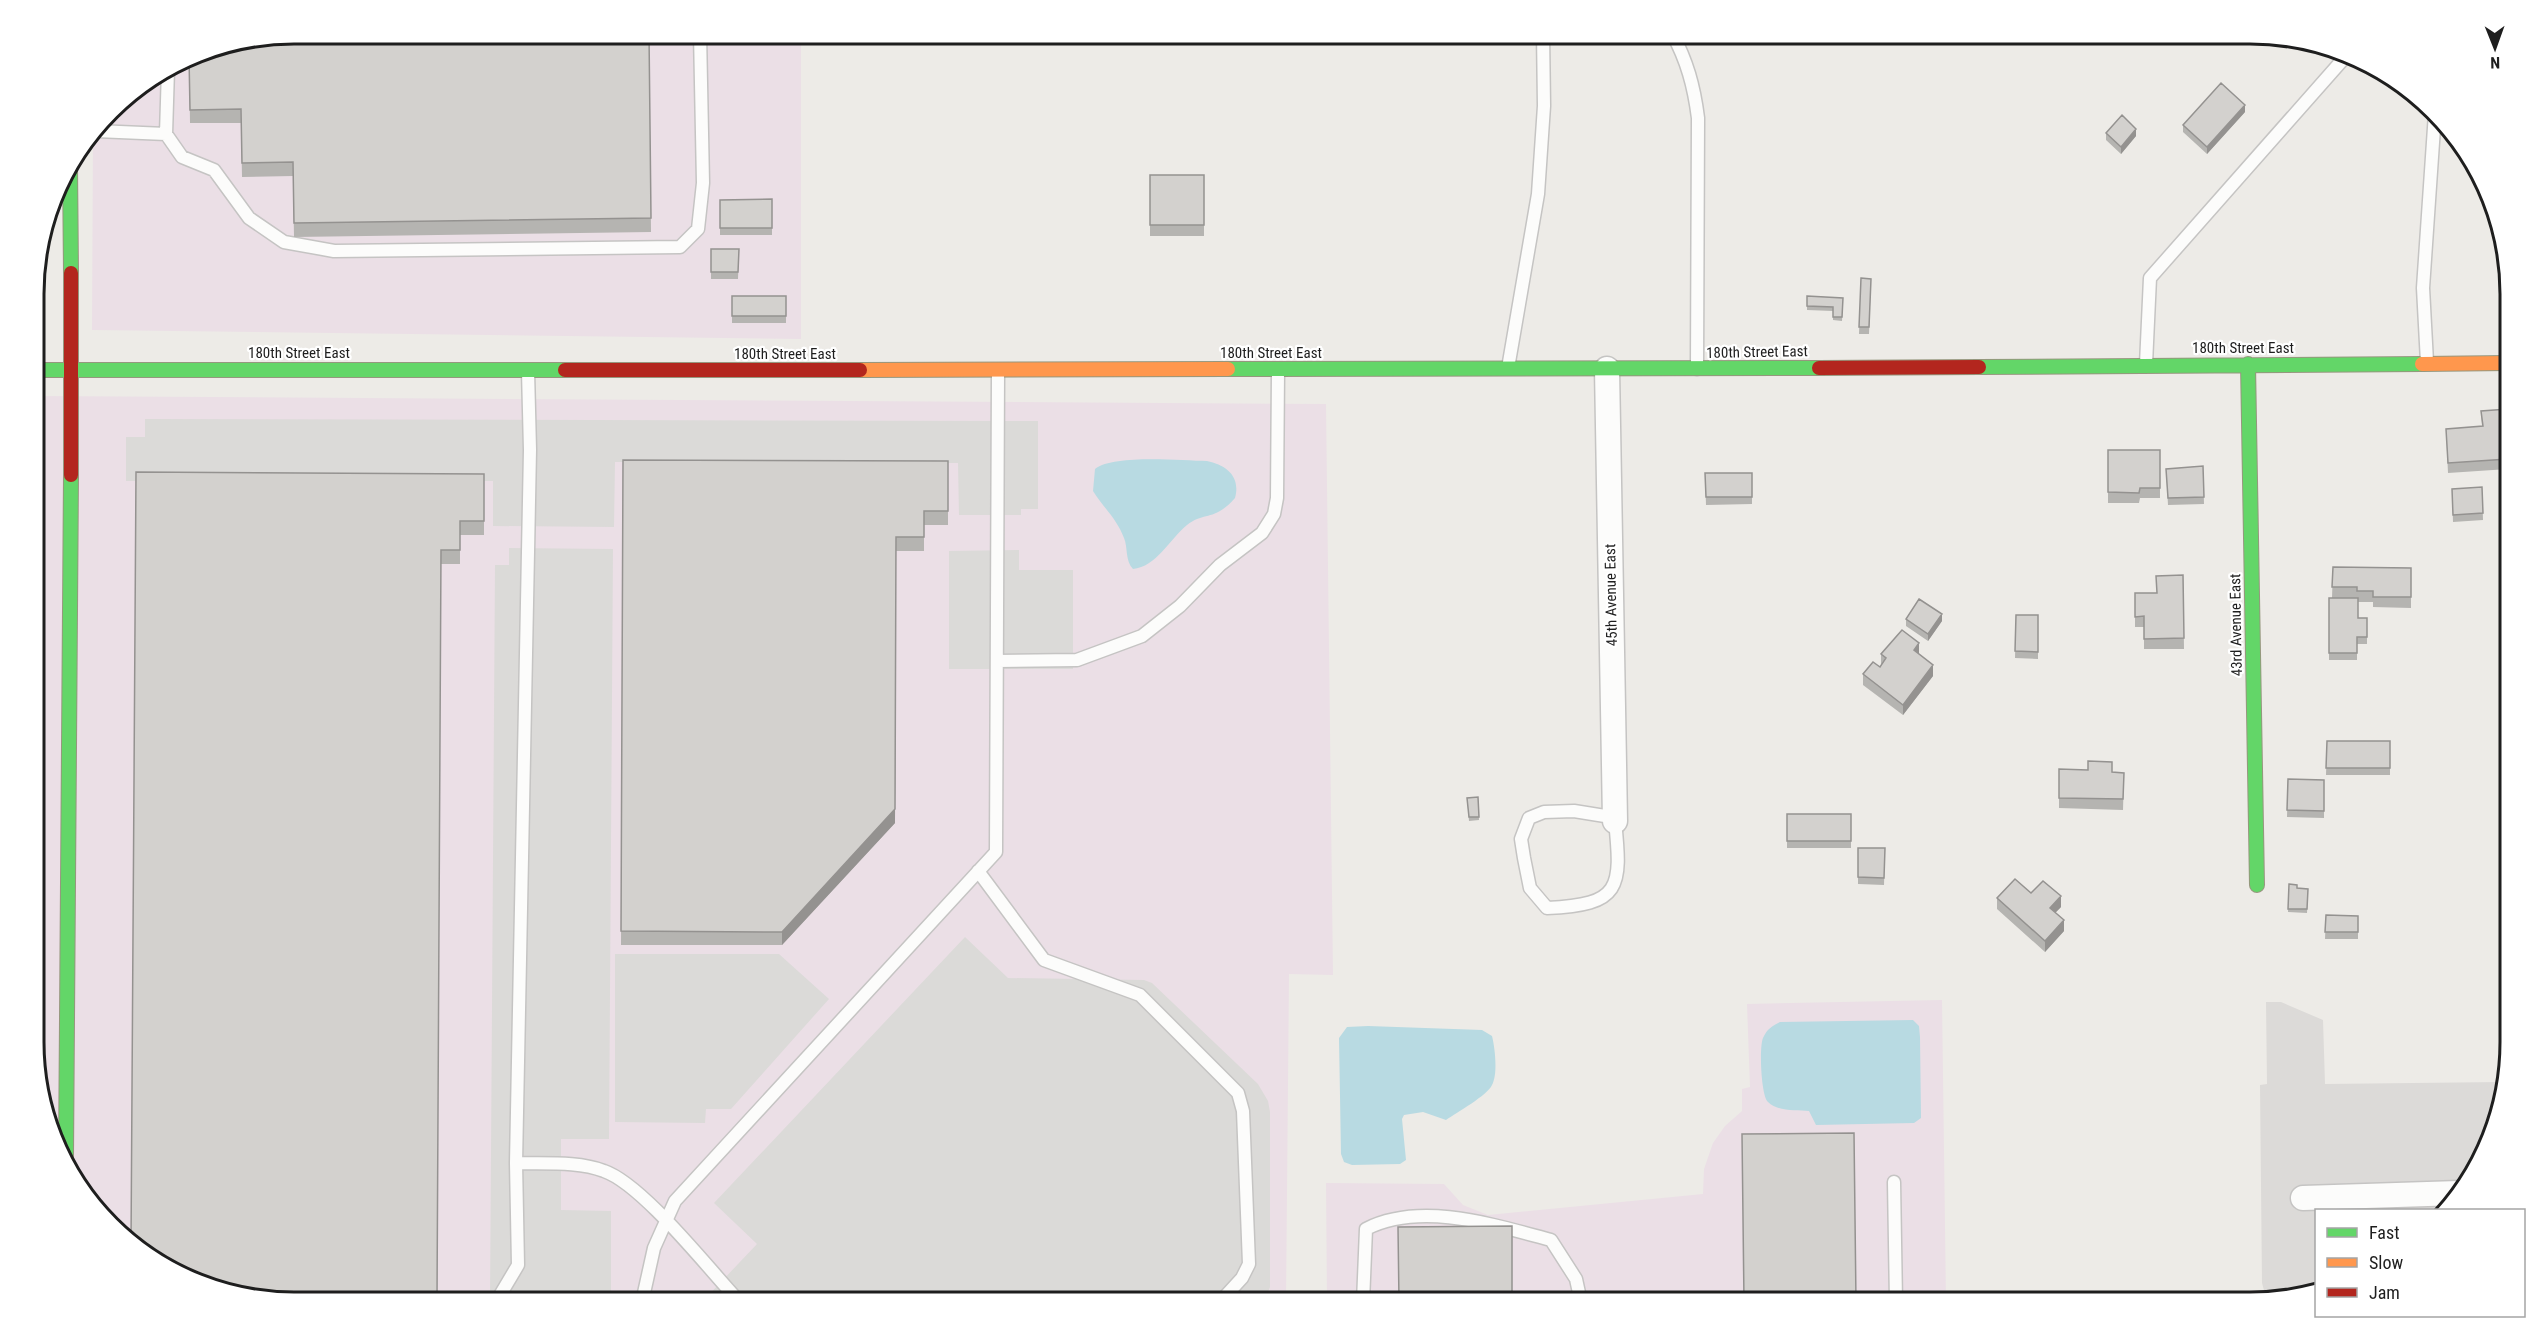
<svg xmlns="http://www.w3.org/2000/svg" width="2543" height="1335" font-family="'Roboto Condensed',sans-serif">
<rect width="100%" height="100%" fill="#edebe7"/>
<path fill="#dcdad8" d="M 2266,1002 L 2281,1002 L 2323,1020 L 2325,1084 L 2501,1082 L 2483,1157 L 2447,1210 L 2316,1210 L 2316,1292 L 2267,1301 L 2262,1283 L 2260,1085 L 2267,1084 Z"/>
<path fill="#ebdfe6" d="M 293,33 L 801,33 L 801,339 L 92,330 L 93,135 L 121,98 L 194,53 Z
M 34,396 L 1326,404 L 1333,975 L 1289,974 L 1286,1302 L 293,1302 L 178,1275 L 122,1238 L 77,1187 L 35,1076 Z
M 1942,1000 L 1946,1302 L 1327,1302 L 1326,1183 L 1444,1184 L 1463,1205 L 1488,1215 L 1703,1194 L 1704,1169 L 1713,1143 L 1725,1126 L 1742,1111 L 1742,1089 L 1750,1087 L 1747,1004 Z"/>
<path fill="#dbdad8" d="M 145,419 L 1038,421 L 1038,509 L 1021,509 L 1021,515 L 959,515 L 958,463 L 615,462 L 614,527 L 493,526 L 493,481 L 126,481 L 126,437 L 145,437 Z
M 509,548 L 613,549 L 609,1139 L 561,1139 L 561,1210 L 611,1211 L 611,1302 L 490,1302 L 495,565 L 509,565 Z
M 1019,550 L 1019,570 L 1073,570 L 1073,669 L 949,669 L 949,551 Z
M 965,937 L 1008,978 L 1144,980 L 1152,983 L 1258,1084 L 1268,1101 L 1270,1112 L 1270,1287 L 1264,1302 L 702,1302 L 757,1244 L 714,1203 Z
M 615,954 L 779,954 L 829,999 L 731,1109 L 706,1109 L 705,1123 L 615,1122 Z"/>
<path fill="#b8dae2" d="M 1207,461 C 1226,465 1241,476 1235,498 C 1214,522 1205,511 1187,525 C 1170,539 1156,567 1133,569 C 1125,561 1128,547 1124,538 C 1117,519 1103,507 1093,491 L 1095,469 C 1115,454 1181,461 1207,461 Z
M 1913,1020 L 1919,1026 L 1920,1037 L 1921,1118 L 1914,1123 L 1816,1125 L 1809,1111 C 1797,1110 1778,1112 1768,1102 C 1761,1096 1759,1047 1763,1038 C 1767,1029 1772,1026 1780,1022 Z
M 1368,1026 L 1482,1030 L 1492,1036 C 1495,1048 1498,1074 1492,1085 C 1488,1095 1456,1113 1446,1120 L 1423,1112 L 1404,1115 L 1402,1119 L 1406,1160 L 1400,1164 L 1352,1165 L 1344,1162 L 1341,1154 L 1339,1038 L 1347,1027 Z"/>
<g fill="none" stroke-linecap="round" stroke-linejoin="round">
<defs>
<path id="lane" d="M 1672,33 C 1687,61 1694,86 1698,118 L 1697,369
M 168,69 L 166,134 L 182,157 L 214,170 L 249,218 L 284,242 L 334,251 L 680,247 L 698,229 L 703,183 L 700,33
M 96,131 L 166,134
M 2427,362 L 2423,288 L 2435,113
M 2146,364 L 2150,278 L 2346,56
M 1508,368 L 1538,194 L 1544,106 L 1543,33
M 997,661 L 1077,660 L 1142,636 L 1180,606 L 1220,565 L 1262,533 L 1274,514 L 1277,498 L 1278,371
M 1574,811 L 1605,816 L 1615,821 C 1622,888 1621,905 1547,908 L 1530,888 L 1524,858 L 1521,839 L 1529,818 L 1544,812 Z
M 978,871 L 1044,960 L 1140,995 L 1238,1093 L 1243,1111 L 1249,1264 L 1242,1278 L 1220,1302
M 516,1163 C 544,1164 578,1161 604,1171 C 642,1184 707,1267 737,1299 L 734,1302
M 1894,1182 L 1896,1302
M 496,1302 L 518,1265 L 516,1163 L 530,450 L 528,371
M 642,1302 L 654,1248 L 675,1201 L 996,852 L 998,372
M 1363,1302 L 1366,1229 C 1421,1201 1494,1225 1551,1240 L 1576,1279 L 1581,1302"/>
<path id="street" d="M 1607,369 L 1615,821
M 2303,1198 L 2459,1193"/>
<path id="fast" d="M 70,165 L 71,273
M 2248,364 L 2257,885
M 1979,367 L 2422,364
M 1228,369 L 1819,368
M 34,370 L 565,370
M 66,1156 L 71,475"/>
<path id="slow" d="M 2422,364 L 2508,363
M 860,370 L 1228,369"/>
<path id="jam" d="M 71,273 L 71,475
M 1819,368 L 1979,367
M 565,370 L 860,370"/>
</defs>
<use href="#lane" stroke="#c5c4c3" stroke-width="15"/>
<use href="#street" stroke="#c5c4c3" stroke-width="27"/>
<use href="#fast" stroke="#96977e" stroke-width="16"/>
<use href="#slow" stroke="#96977e" stroke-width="16"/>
<use href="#jam" stroke="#96977e" stroke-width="16"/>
<use href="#lane" stroke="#fcfcfb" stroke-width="12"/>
<use href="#street" stroke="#fcfcfb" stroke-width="24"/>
<use href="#fast" stroke="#63d668" stroke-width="14"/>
<use href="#slow" stroke="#ff974d" stroke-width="14"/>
<use href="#jam" stroke="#b3261e" stroke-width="14"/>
</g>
<path fill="#b5b4b1" d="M 649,33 L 651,232 L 294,237 L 293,176 L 242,177 L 241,123 L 190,123 L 189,56 Z
M 2245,112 L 2207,154 L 2183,132 L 2183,125 Z
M 2106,133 L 2136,136 L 2121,154 L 2106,140 Z
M 1150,175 L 1204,175 L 1204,236 L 1150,236 Z
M 772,199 L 772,235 L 720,235 L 720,200 Z
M 711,249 L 739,249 L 738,279 L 711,279 Z
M 1861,278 L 1871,279 L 1869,334 L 1859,334 Z
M 732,296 L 786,296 L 786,323 L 732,323 Z
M 1807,296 L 1843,298 L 1842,321 L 1833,320 L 1833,311 L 1807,310 Z
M 2508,409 L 2508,469 L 2448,473 L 2446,429 L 2482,426 L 2481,411 Z
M 2108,450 L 2160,450 L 2160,498 L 2140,498 L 2139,503 L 2108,503 Z
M 623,460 L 948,461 L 948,525 L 924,525 L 924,551 L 896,551 L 895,823 L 782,945 L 621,945 Z
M 2203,466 L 2204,504 L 2168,505 L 2166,469 Z
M 136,472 L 484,474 L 484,535 L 460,535 L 460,564 L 441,564 Z
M 1705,473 L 1752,473 L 1752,504 L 1706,505 Z
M 2482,487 L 2483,520 L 2453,522 L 2452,489 Z
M 2333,567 L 2411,568 L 2411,608 L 2373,607 L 2373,602 L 2358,602 L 2358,618 L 2367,618 L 2367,644 L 2357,644 L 2357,660 L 2329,660 L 2329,598 L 2357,598 L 2332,598 Z
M 2183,575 L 2184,649 L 2144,649 L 2144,627 L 2135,627 L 2135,593 L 2156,593 Z
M 2016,615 L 2038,615 L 2038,659 L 2015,658 Z
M 1906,619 L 1942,621 L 1928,641 L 1906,626 Z
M 1881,654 L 1919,654 L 1933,676 L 1903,715 L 1863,685 L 1863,674 L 1880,667 L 1881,665 Z
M 2327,741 L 2390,741 L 2390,775 L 2326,775 Z
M 2059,769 L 2124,773 L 2123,810 L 2059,808 Z
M 2288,779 L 2324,780 L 2324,818 L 2287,817 Z
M 1478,797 L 1479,820 L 1469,821 L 1467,798 Z
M 1787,814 L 1851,814 L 1851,848 L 1787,848 Z
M 1858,848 L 1885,848 L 1884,885 L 1858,884 Z
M 2289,884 L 2297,888 L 2308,889 L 2307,913 L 2288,912 Z
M 2031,893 L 2061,907 L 2055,913 L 2064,931 L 2045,952 L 1997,909 L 1997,898 Z
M 2326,915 L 2358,916 L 2358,939 L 2325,939 Z"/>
<path fill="#949290" d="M 2245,105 L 2245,112 L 2207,154 L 2207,147 Z
M 2136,129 L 2136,136 L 2121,154 L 2121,147 Z
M 896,537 L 895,823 L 782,945 L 782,932 Z
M 1942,614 L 1942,621 L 1928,641 L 1928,634 Z
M 1919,643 L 1919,654 L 1914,661 L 1914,650 Z
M 1933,665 L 1933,676 L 1903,715 L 1903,705 Z
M 2061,896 L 2061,907 L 2050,918 L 2050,908 Z
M 2064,920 L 2064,931 L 2045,952 L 2045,941 Z"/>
<path fill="#d3d1ce" stroke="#949290" stroke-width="1.5" d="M 293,33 L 649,33 L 651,218 L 294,223 L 293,162 L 242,163 L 241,109 L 190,110 L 189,56 L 194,53 Z
M 2221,83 L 2245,105 L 2207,147 L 2183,125 Z
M 2122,115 L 2136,129 L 2121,147 L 2106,133 Z
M 1150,175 L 1204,175 L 1204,225 L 1150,225 Z
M 772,199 L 772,228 L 720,228 L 720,200 Z
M 711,249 L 739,249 L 738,272 L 711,272 Z
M 1861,278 L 1871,279 L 1869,327 L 1859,327 Z
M 732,296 L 786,296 L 786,316 L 732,316 Z
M 1807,296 L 1843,298 L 1842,317 L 1833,317 L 1833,307 L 1807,306 Z
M 2508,409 L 2508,459 L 2448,463 L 2446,429 L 2483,426 L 2481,411 Z
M 2108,450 L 2160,450 L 2160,488 L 2140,488 L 2139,493 L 2108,492 Z
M 623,460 L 948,461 L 948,511 L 924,511 L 924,537 L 896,537 L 895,809 L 782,932 L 621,931 Z
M 2203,466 L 2204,497 L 2168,498 L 2166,469 Z
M 136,472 L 484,474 L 484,521 L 460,521 L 460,550 L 441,550 L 437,1300 L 434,1302 L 293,1302 L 178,1275 L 131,1244 Z
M 1705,473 L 1752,473 L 1752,497 L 1706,497 Z
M 2482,487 L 2483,513 L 2453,515 L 2452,489 Z
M 2333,567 L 2411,568 L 2411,597 L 2373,597 L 2373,591 L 2357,591 L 2357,587 L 2332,587 Z
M 2183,575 L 2184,638 L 2144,639 L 2144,616 L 2135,617 L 2135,593 L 2157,593 L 2156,576 Z
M 2329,598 L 2358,598 L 2358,618 L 2367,618 L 2367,637 L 2357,637 L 2357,653 L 2329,653 Z
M 1919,599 L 1942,614 L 1928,634 L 1906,619 Z
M 2016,615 L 2038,615 L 2038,652 L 2015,651 Z
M 1902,630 L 1919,643 L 1914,650 L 1933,665 L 1903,705 L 1863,674 L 1873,662 L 1880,667 L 1886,658 L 1881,654 Z
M 2327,741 L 2390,741 L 2390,768 L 2326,768 Z
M 2088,761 L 2112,762 L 2112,772 L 2124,773 L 2123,799 L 2059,798 L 2059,769 L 2088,770 Z
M 2288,779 L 2324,780 L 2324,811 L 2287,810 Z
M 1478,797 L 1479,817 L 1469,817 L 1467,798 Z
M 1787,814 L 1851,814 L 1851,841 L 1787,841 Z
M 1858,848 L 1885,848 L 1884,878 L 1858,877 Z
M 2015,879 L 2031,893 L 2043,881 L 2061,896 L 2050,908 L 2064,920 L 2045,941 L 1997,898 Z
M 2289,884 L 2297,885 L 2297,888 L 2308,889 L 2307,909 L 2288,909 Z
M 2326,915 L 2358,916 L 2358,932 L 2325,932 Z
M 1854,1133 L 1856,1302 L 1744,1302 L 1742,1134 Z
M 1512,1226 L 1512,1302 L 1399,1302 L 1398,1227 Z"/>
<g text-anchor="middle" stroke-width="4.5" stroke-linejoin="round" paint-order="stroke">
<g font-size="15" fill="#1e1e1e" stroke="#fff">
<text x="2243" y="353">180th Street East</text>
<text transform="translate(1757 352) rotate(-1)" y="5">180th Street East</text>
<text x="299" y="358">180th Street East</text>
<text x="1271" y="358">180th Street East</text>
<text x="785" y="359">180th Street East</text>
<text transform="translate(1611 595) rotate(-91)" y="5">45th Avenue East</text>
<text transform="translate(2236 625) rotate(-91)" y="5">43rd Avenue East</text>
</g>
</g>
<path d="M0 0H2543V1335H0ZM294 44H2250A250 250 0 0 1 2500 294V1042A250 250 0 0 1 2250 1292H294A250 250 0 0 1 44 1042V294A250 250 0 0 1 294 44Z" fill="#fff" fill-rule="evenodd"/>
<path fill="none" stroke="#1e1e1e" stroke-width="3" d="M294 44H2250A250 250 0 0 1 2500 294V1042A250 250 0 0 1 2250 1292H294A250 250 0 0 1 44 1042V294A250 250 0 0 1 294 44Z"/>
<rect x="2315" y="1209" width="210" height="108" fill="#ffffff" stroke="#a5a5a5" stroke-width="1.5"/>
<rect x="2327" y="1228" width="30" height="9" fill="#63d668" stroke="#a5a5a5" stroke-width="1.5"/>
<text x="2369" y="1239" font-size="18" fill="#1e1e1e">Fast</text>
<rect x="2327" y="1258" width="30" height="9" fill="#ff974d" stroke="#a5a5a5" stroke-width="1.5"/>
<text x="2369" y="1269" font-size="18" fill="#1e1e1e">Slow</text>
<rect x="2327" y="1288" width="30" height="9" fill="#b3261e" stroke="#a5a5a5" stroke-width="1.5"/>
<text x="2369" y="1299" font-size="18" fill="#1e1e1e">Jam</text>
<g transform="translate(2495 48) rotate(179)" stroke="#ffffff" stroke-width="4.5" paint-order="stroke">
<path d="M0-4.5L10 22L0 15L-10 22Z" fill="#1e1e1e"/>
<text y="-9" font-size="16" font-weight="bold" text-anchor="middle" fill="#1e1e1e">N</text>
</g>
</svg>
